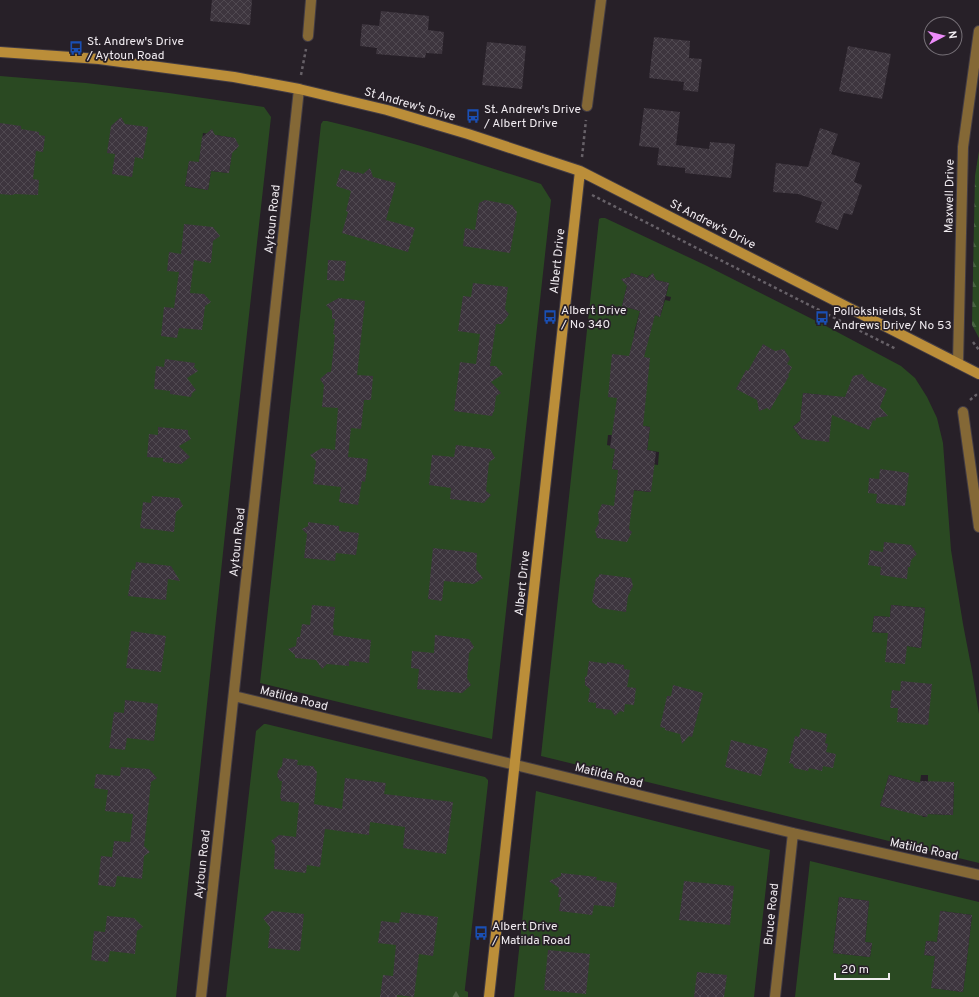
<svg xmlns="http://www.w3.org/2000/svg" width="979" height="997" font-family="Overpass,sans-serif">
<defs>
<pattern id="forest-firs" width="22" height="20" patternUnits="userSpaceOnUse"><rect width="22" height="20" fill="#2a4922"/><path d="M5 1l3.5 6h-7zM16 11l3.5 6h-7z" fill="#496342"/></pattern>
<pattern id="building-cross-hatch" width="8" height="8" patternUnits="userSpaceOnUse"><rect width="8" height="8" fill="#3d353e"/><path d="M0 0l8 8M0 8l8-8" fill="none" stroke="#504951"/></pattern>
</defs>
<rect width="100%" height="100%" fill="#272028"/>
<path fill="#2a4922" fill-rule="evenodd" d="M 0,76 L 86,83 L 169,93 L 264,107 L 271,117 L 231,477 L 176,997 L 0,997 ZM 203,133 L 234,138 L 238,146 L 236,150 L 232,150 L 229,173 L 211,171 L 208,190 L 185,186 L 189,162 L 199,162 Z
M 323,121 L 327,121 C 400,138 470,161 541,184 L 551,200 L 492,739 L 260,683 L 321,124 Z
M 601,218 L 605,218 L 705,265 L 824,325 L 901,366 L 915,378 L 927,397 L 937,418 L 943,443 L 951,550 L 963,624 L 972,671 L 979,714 L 979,863 L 541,756 L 599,219 ZM 631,273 L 647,278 L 650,275 L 654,277 L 656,280 L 669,283 L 666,296 L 671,297 L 670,301 L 665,300 L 660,317 L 655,315 L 641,335 L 634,333 L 640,311 L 622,306 L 627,286 L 626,278 L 630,277 ZM 803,393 L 831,396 L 802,439 L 793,427 L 803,418 L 801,416 ZM 637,425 L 650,427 L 647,450 L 659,452 L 658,465 L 645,463 L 650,492 L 632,490 L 626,471 L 612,469 L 614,455 L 616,455 L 616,449 L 611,448 L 611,446 L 607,445 L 608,435 L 612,435 ZM 891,605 L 925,608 L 921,648 L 907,646 L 888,633 L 872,632 L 874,616 L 890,617 ZM 889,775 L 920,783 L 921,775 L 928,775 L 928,782 L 954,783 L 953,815 L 928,814 L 926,817 L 923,817 L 921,814 L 880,806 Z
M 264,724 L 266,724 L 485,777 L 488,780 L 488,783 L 464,997 L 226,997 L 256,731 Z
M 536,791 L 770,850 L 754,997 L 514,997 Z
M 810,861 L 979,902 L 979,997 L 795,997 ZM 839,897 L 869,901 L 865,942 L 872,943 L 870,957 L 833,953 ZM 941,911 L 972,915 L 963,992 L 932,988 L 935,956 L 925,955 L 926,941 L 937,942 Z"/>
<path fill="url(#forest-firs)" d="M 979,151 L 979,338 L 972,325 L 975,176 Z
M 453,986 L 468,992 L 468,997 L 451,997 Z"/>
<path fill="url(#building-cross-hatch)" d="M 212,0 L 252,0 L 250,25 L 210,21 Z
M 381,11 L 429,16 L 428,30 L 444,32 L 442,54 L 426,53 L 425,58 L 376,54 L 377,48 L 360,46 L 362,24 L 379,26 Z
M 654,37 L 690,41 L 689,58 L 702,59 L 698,92 L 683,90 L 684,82 L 649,78 Z
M 487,42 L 526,46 L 522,89 L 482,85 Z
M 848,46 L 891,54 L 882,99 L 839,91 Z
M 644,108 L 680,112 L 676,145 L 709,149 L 710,142 L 735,144 L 731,178 L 685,173 L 685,168 L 657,165 L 659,148 L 639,146 Z
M 121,117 L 125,124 L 148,127 L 143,159 L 135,157 L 132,177 L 112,174 L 115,154 L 107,153 L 111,126 Z
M 0,123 L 21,126 L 21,129 L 39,132 L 39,135 L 45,136 L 43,152 L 36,151 L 33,179 L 39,180 L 38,195 L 15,194 L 12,195 L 0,194 Z
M 820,128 L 838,134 L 831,154 L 860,163 L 854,182 L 862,185 L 852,215 L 844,213 L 838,230 L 815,222 L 822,202 L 798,194 L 773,192 L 776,163 L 808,167 Z
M 212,129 L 215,135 L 235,138 L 239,146 L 232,153 L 229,173 L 211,171 L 208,190 L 185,186 L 189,161 L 199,162 L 202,137 Z
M 370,168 L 373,177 L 396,183 L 386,220 L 415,228 L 408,252 L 342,233 L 348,212 L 346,211 L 351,191 L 336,186 L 341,169 L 357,173 L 357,172 L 363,174 Z
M 485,200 L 512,205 L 517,212 L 510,253 L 463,246 L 465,228 L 475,230 L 479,203 Z
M 184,224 L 213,227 L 220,236 L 213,241 L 211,263 L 194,260 L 190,293 L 204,294 L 211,302 L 205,306 L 202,330 L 179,328 L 177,338 L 161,336 L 164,307 L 174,308 L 179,272 L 167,271 L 169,252 L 181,254 Z
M 328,260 L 346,261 L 344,281 L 327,280 Z
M 631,273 L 647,278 L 653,273 L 656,280 L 669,283 L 660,317 L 655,315 L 644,357 L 650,358 L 643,426 L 650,427 L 647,450 L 656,452 L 651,492 L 634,490 L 629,529 L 632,532 L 627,542 L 597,538 L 595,530 L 599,523 L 598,513 L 602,504 L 614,506 L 618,470 L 612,469 L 615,449 L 610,448 L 617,398 L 608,397 L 612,354 L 629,356 L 640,311 L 622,306 L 627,286 L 621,279 L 630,277 Z
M 473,283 L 508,287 L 505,309 L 509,314 L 502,324 L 496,324 L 490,366 L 496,366 L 503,374 L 491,382 L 501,393 L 496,396 L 494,412 L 493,412 L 492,416 L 454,411 L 460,362 L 476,364 L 480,334 L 458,331 L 463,296 L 471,297 Z
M 339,298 L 365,301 L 357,375 L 373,376 L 371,400 L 364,400 L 361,429 L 351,428 L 348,457 L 368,459 L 365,482 L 362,481 L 358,505 L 339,502 L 341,487 L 313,484 L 316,461 L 310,455 L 322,448 L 335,450 L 338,408 L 322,407 L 324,385 L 320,379 L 328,372 L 331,372 L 335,335 L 333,334 L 335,319 L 332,319 L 332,311 L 326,305 Z
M 763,344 L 775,351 L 784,349 L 790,359 L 787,364 L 792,367 L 788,375 L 789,376 L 770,410 L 767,408 L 759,411 L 757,400 L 736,389 L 746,370 L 748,371 Z
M 165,359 L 195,363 L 194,367 L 198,371 L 187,378 L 196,390 L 192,393 L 191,397 L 170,394 L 170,391 L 154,389 L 156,366 L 164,367 Z
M 862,374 L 868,381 L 887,389 L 880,407 L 888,416 L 876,418 L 875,421 L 873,420 L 869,430 L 832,415 L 829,442 L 802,439 L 793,427 L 800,421 L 803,393 L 845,397 L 853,376 Z
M 158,427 L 188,430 L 188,434 L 191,439 L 179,446 L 190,457 L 181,464 L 163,462 L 163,458 L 147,457 L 149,434 L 158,435 Z
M 456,445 L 490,449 L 495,458 L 489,462 L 486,491 L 491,495 L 484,503 L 450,499 L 451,488 L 429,485 L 432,455 L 454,457 Z
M 880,469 L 909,473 L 905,506 L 876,503 L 877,494 L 868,493 L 869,478 L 879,479 Z
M 152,496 L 179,498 L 183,506 L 176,512 L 174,532 L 140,528 L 143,502 L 151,503 Z
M 308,522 L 339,526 L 339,531 L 359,533 L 356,555 L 336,553 L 335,561 L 304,558 L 307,534 L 302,529 L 308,526 Z
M 884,542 L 911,545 L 917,554 L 911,560 L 910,567 L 908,567 L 907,579 L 880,575 L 881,567 L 868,565 L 870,550 L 883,552 Z
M 433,548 L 477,553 L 476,569 L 483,578 L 474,584 L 444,581 L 442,601 L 428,599 Z
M 136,562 L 171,566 L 180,581 L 168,579 L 166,600 L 128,596 L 132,569 L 135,570 Z
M 599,574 L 631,578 L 633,586 L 628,596 L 626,612 L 599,608 L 592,602 L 596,578 L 599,576 Z
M 312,605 L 335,607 L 333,628 L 334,628 L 333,635 L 371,640 L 369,663 L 349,661 L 349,666 L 327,664 L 322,669 L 316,660 L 295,658 L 295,655 L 288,649 L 296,646 L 297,637 L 300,637 L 302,624 L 310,625 Z
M 891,605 L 925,608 L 921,648 L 907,646 L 905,664 L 885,662 L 888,633 L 872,632 L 874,616 L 890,617 Z
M 131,631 L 166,636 L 161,672 L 126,668 Z
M 435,635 L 469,639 L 474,647 L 469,653 L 467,678 L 471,685 L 462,693 L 417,689 L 419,669 L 411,668 L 412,651 L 434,653 Z
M 589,661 L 607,664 L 607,662 L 624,665 L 624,669 L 630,670 L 627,687 L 636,688 L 634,705 L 625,704 L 624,712 L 620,711 L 615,716 L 611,710 L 596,708 L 596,703 L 588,702 L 590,689 L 585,685 L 585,677 L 587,676 Z
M 901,681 L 932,684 L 928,725 L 897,722 L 898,708 L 890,708 L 892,690 L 900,691 Z
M 673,685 L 703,693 L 692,737 L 689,736 L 682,744 L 680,734 L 665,730 L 665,728 L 660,727 L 667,696 L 671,696 Z
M 125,700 L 158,704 L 154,741 L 127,738 L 125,750 L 109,748 L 114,712 L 124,713 Z
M 801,728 L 827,734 L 825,743 L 828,744 L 826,752 L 836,754 L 833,768 L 823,766 L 822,771 L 809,768 L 808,771 L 794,768 L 793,764 L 789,763 L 795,736 L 799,737 Z
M 731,740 L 768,749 L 761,776 L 725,767 Z
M 283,758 L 298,760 L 297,765 L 313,766 L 317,772 L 314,804 L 342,809 L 345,778 L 386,783 L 384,794 L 453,802 L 446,854 L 403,848 L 405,827 L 370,822 L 369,835 L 325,829 L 320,867 L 307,865 L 306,873 L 274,869 L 275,846 L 271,841 L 279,835 L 296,837 L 299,803 L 281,801 L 281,798 L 280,798 L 282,781 L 280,781 L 277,776 L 278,771 L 282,766 Z
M 121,767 L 149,769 L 157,778 L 151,782 L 144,846 L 150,852 L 144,856 L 142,879 L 117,876 L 115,887 L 98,885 L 101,856 L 112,857 L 114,841 L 130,842 L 133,814 L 105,811 L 108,790 L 94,788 L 96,774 L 120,776 Z
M 889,775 L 920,783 L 920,781 L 954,782 L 953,815 L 928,814 L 927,817 L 880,806 Z
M 561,873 L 597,877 L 596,880 L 617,883 L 614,907 L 594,905 L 592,915 L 559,911 L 561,897 L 558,897 L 559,888 L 549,881 L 561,876 Z
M 684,881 L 734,886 L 730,925 L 679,920 Z
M 839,897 L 869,901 L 865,942 L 872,943 L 870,957 L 833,953 Z
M 272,911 L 304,914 L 300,951 L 268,948 L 270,927 L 269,926 L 263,918 Z
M 940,911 L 972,915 L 963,992 L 931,988 L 935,956 L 924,955 L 926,941 L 937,942 Z
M 401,912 L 438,917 L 433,956 L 419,954 L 414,997 L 397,995 L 397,997 L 380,997 L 383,975 L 393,976 L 396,945 L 378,943 L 381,921 L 399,923 Z
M 107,916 L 134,918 L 143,927 L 137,931 L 135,954 L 110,951 L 108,962 L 91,960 L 94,931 L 105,932 Z
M 548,950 L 590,954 L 586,994 L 544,990 Z
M 697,972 L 727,975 L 724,997 L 694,997 Z"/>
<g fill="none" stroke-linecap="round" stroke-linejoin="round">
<defs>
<path id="street" d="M 308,36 L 311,0
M 587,106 L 601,0
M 958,363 L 963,147 L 979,31
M 963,412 L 979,527
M 234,696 L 793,833 L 979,875
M 201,997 L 299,89
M 775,997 L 793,833"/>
<path id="secondary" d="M 0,52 L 99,59 L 234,77 L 299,89 L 387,110 L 424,121 L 468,134 L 580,171 L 979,374
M 489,997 L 580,171"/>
</defs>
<use href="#street" stroke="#433c44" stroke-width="12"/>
<use href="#secondary" stroke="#433c44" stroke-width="12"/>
<path stroke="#676168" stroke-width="2.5" stroke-dasharray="3 3" stroke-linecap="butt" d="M 301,75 L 306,49
M 582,157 L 586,120
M 592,195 L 896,349
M 973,342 L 979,350
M 970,400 L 976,395 L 979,395"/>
<use href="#street" stroke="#846836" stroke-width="10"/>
<use href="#secondary" stroke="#bb8e39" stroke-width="10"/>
</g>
<defs>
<symbol id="bus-bare" viewBox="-9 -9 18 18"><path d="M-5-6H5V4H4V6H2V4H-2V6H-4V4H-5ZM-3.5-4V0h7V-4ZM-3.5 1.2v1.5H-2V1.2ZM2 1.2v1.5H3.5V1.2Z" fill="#1a4fb4" stroke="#272028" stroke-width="2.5" paint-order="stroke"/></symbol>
</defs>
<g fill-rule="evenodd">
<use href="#bus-bare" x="66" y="38" width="20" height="20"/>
<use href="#bus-bare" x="463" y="106" width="20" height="20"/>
<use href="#bus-bare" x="540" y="307" width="20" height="20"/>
<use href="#bus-bare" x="812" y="308" width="20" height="20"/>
<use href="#bus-bare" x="471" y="923" width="20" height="20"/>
</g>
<g text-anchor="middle" stroke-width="3.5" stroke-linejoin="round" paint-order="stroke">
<g font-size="12" fill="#f0ebf0" stroke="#272028" text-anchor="start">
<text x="87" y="45">St. Andrew's Drive<tspan x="87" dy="14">/ Aytoun Road</tspan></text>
<text x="484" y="113">St. Andrew's Drive<tspan x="484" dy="14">/ Albert Drive</tspan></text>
<text x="561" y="314">Albert Drive<tspan x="561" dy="14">/ No 340</tspan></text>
<text x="833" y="315">Pollokshields, St<tspan x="833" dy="14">Andrews Drive/ No 53</tspan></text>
<text x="492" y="930">Albert Drive<tspan x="492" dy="14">/ Matilda Road</tspan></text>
</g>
<g font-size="12" fill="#f0ebf0" stroke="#272028">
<text transform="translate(410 104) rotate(16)" y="4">St Andrew's Drive</text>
<text transform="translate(949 196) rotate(-89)" y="4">Maxwell Drive</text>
<text transform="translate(272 219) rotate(-84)" y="4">Aytoun Road</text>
<text transform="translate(713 224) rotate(27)" y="4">St Andrew's Drive</text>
<text transform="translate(557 261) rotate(-84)" y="4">Albert Drive</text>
<text transform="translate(237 542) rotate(-84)" y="4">Aytoun Road</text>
<text transform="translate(522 583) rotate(-84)" y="4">Albert Drive</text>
<text transform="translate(294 698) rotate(14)" y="4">Matilda Road</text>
<text transform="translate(609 775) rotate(14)" y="4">Matilda Road</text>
<text transform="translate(924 849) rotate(12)" y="4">Matilda Road</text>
<text transform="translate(202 864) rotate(-84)" y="4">Aytoun Road</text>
<text transform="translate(771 914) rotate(-84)" y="4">Bruce Road</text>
</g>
</g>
<g transform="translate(943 36) rotate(83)"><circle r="19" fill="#272028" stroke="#777178"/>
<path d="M0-3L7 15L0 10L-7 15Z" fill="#ed8cfa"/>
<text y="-6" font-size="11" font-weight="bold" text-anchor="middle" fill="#f0ebf0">N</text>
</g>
<path d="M835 973v6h54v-6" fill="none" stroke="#f0ebf0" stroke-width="2"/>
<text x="841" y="973" font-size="12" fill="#f0ebf0" stroke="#272028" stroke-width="3" paint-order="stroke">20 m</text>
</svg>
